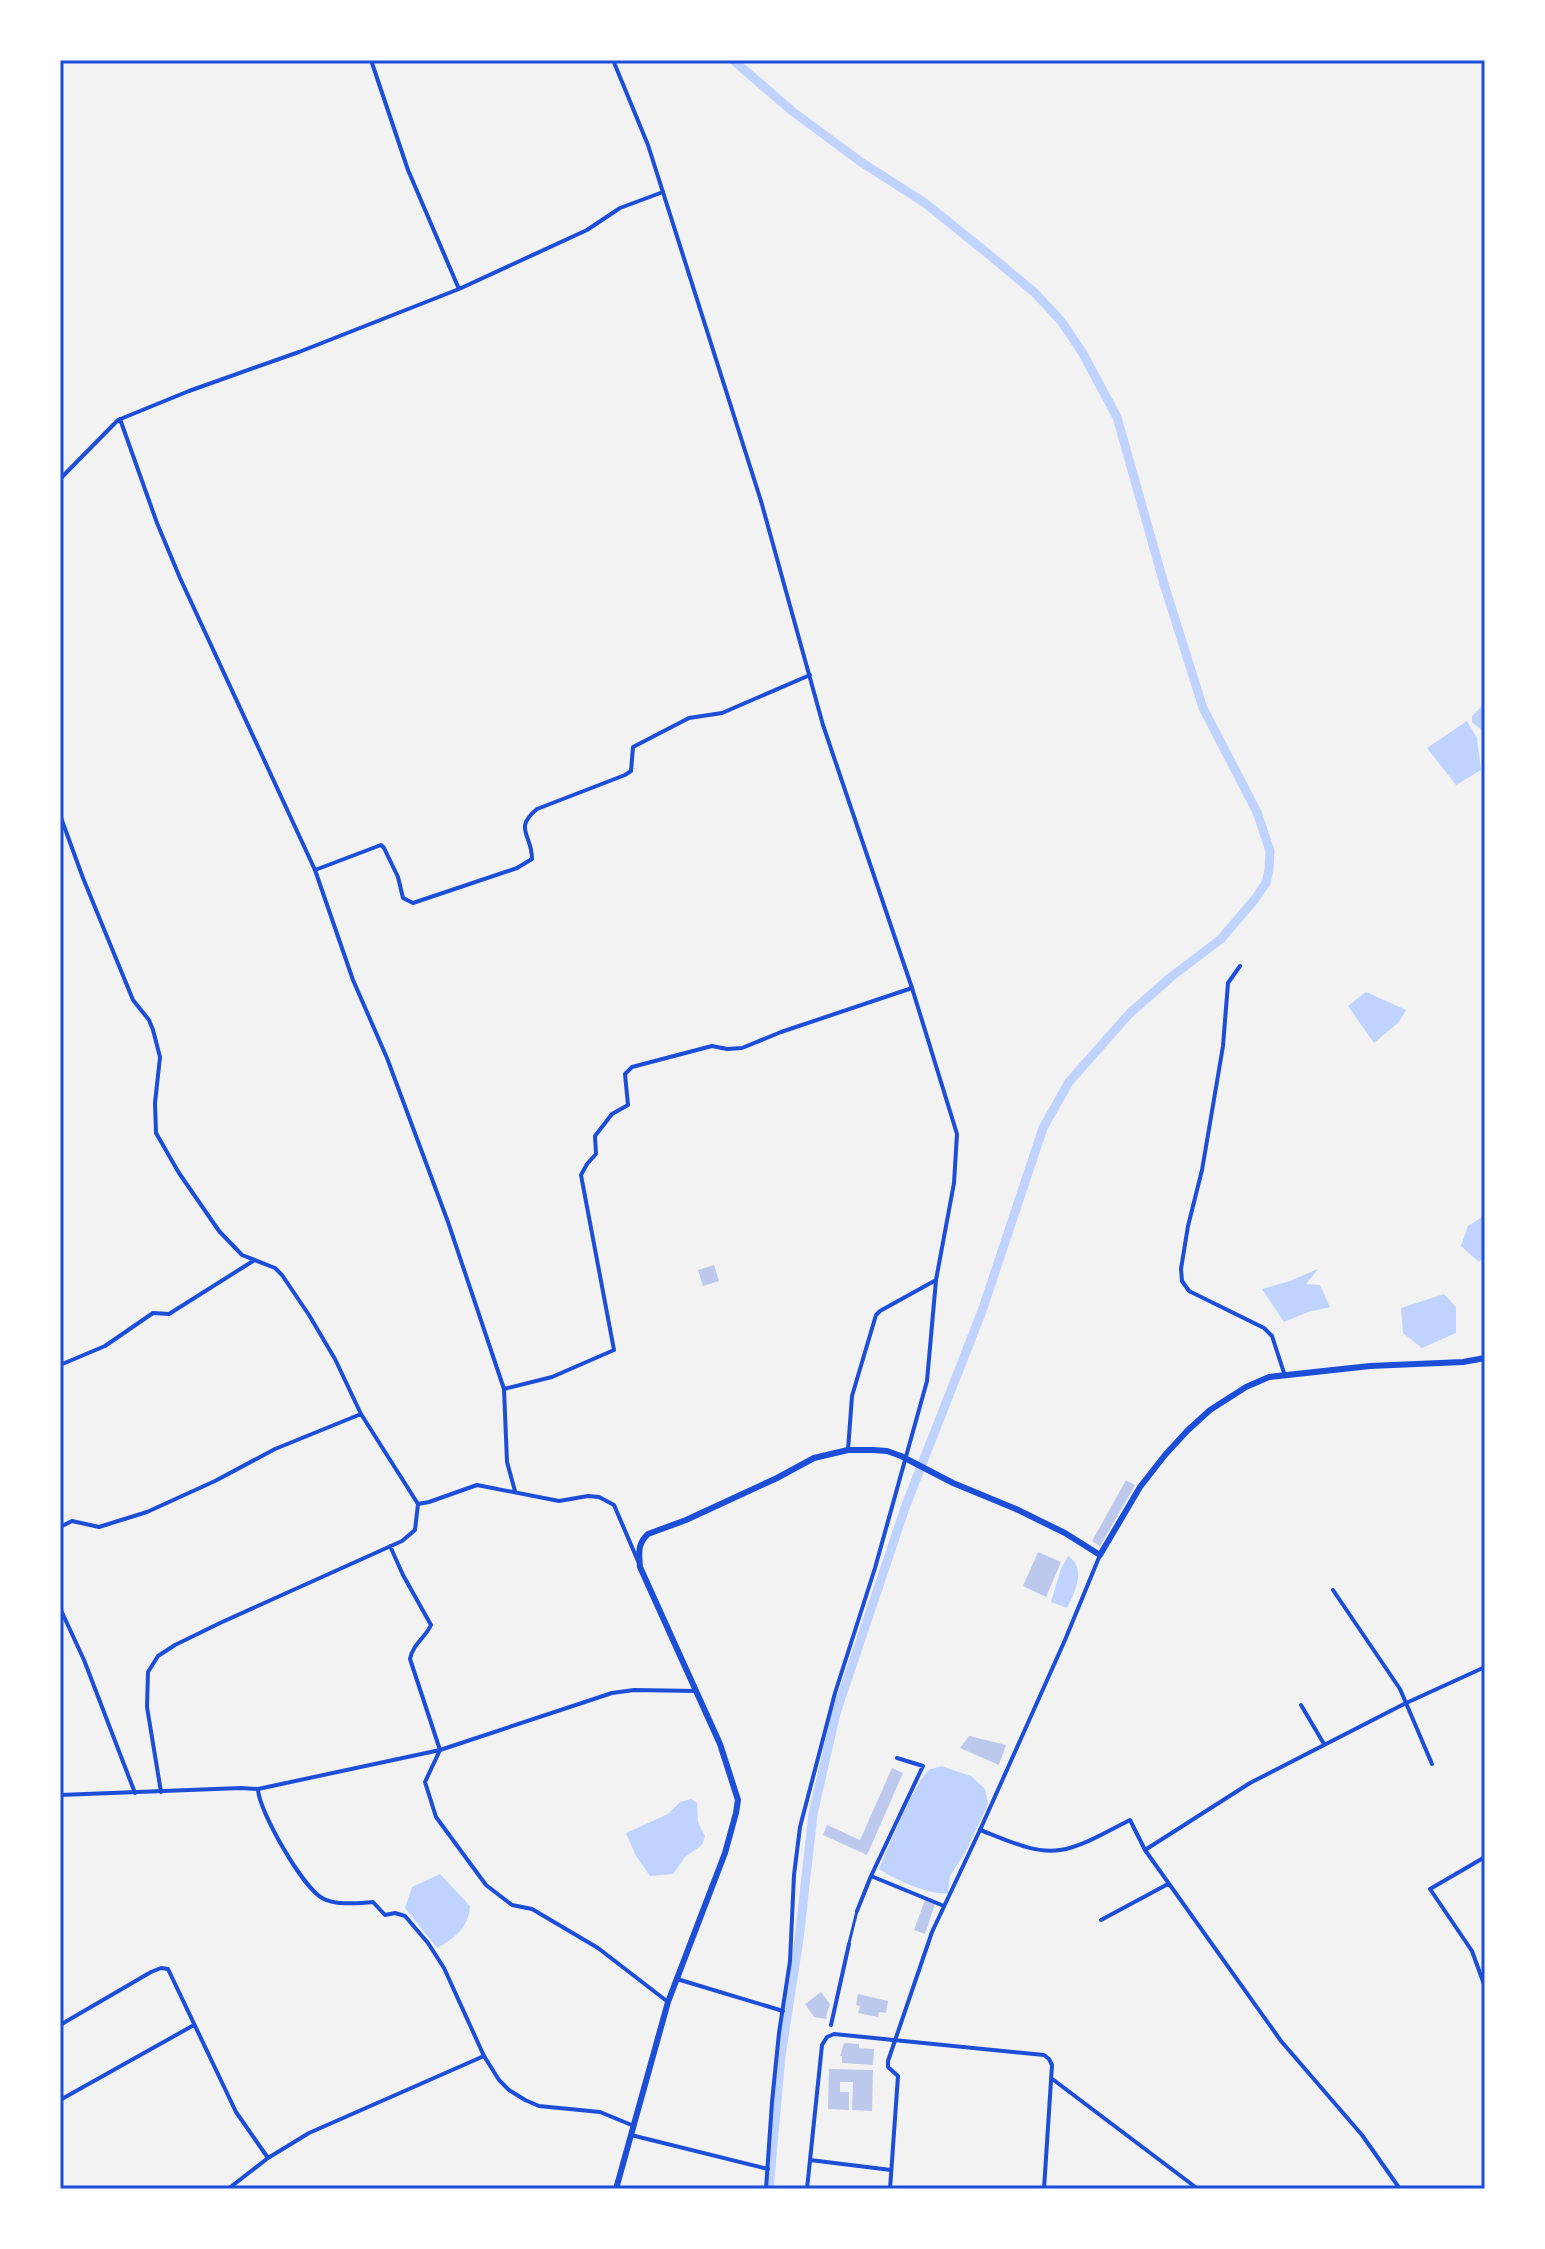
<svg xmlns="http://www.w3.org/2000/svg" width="1545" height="2249" font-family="Poppins,sans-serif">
<rect width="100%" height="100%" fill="#f2f2f2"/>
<path fill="#bfd3fe" d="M 1485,703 L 1485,769 L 1484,732 L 1472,722 L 1472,716 Z
M 1467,721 L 1477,738 L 1481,770 L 1456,785 L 1427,748 Z
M 1366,992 L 1406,1010 L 1399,1022 L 1374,1043 L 1348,1006 Z
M 1485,1215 L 1485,1256 L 1479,1262 L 1461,1246 L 1468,1226 Z
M 1318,1269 L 1306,1284 L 1320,1285 L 1330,1307 L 1308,1312 L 1284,1322 L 1262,1289 L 1290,1281 Z
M 1444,1294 L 1456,1307 L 1456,1333 L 1422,1348 L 1403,1333 L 1401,1308 Z
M 1068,1556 C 1087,1568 1075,1592 1067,1608 L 1051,1602 L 1061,1569 Z
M 941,1766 L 971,1776 L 985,1789 L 988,1804 L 965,1853 L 950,1876 L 948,1893 C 931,1896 894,1879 879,1869 C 887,1850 915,1781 929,1770 C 931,1769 938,1767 941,1766 Z
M 691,1799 L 697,1803 L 698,1822 L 705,1836 L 702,1845 L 685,1857 L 673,1874 L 650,1876 L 636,1856 L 626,1833 L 668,1814 L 680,1802 Z
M 440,1874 L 470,1906 C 469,1927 454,1939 437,1948 L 405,1908 L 412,1887 Z"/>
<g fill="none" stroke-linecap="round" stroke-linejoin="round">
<path stroke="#bfd3fe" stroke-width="9" d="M 733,60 L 792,111 L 861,162 L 925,203 L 992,257 L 1035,293 L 1061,321 L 1082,352 L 1117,417 L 1164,584 L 1203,708 L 1257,812 L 1270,851 L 1269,870 L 1266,883 L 1255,899 L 1221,939 L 1171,977 L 1129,1014 L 1069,1082 L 1043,1128 L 982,1311 L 906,1505 L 836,1713 L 813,1814 L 799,1939 L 781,2056 L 769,2189"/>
</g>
<path fill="#bdc9ec" d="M 714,1265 L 719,1281 L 703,1286 L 698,1270 Z
M 1126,1480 L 1135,1485 L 1100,1546 L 1092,1541 Z
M 1038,1552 L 1061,1562 L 1046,1597 L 1023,1586 Z
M 969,1736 L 1006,1745 L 999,1765 L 960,1748 Z
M 892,1768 L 903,1773 L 867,1855 L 823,1835 L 827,1825 L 860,1840 Z
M 925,1900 L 935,1904 L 925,1934 L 914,1930 Z
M 821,1992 L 830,2004 L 826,2016 L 827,2019 L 814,2017 L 805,2004 Z
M 858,1994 L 888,2001 L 886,2013 L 879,2012 L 878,2017 L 858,2013 L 860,2006 L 856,2005 Z
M 844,2043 L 859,2044 L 859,2048 L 874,2049 L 873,2065 L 842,2063 L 842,2056 L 840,2056 Z
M 829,2069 L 873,2070 L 872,2111 L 852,2110 L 853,2082 L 840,2082 L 840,2092 L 849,2092 L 849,2110 L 828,2109 Z"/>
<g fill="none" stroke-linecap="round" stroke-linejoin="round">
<path stroke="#1d4ed8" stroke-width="3" d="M 849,1943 L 857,1911"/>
<path stroke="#1d4ed8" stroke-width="4" d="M 371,60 L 408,170 L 459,289
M 120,419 L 157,523 L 180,578 L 315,870 L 353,980 L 387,1058 L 448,1222 L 504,1389 L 507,1462 L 515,1491
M 60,479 L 118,420 L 189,391 L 299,352 L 459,289 L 587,230 L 620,208 L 663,192
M 60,815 L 83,878 L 133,1000 L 149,1020 L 153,1030 L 160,1057 L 155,1103 L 156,1133 L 179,1173 L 219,1231 L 242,1255 L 275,1268 L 282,1275 L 309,1315 L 335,1359 L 361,1414 L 418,1504 L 429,1502 L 477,1485 L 559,1501 L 588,1496 L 599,1497 L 614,1505 L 638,1561
M 315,870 L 381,845 L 384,848 L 398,877 L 403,898 L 413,903 L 517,868 L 532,859 C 532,834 513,829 537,809 L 625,775 L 631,771 L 633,747 L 689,718 L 722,713 L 810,675
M 1240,966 L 1228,983 L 1223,1046 L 1210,1123 L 1202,1170 L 1188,1226 L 1181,1269 L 1182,1281 L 1189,1291 L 1264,1328 L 1272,1336 L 1285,1376
M 60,1365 L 105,1346 L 153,1313 L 169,1314 L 253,1261
M 504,1389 L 552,1377 L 614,1350 L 581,1175 L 587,1164 L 596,1154 L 595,1136 L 612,1114 L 628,1105 L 625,1074 L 632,1067 L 712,1046 L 727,1049 L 742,1048 L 781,1032 L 912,988
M 60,1527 L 72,1521 L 99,1527 L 147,1512 L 215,1481 L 275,1449 L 361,1414
M 390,1546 L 403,1575 L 431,1625 C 425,1638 413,1644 410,1659 L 440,1750 L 425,1782 L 436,1817 L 486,1885 L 512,1905 L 532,1909 L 598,1948 L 668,2002
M 1333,1590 L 1400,1689 L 1432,1764
M 60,1608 L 84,1660 L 135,1793
M 1301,1705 L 1324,1744
M 897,1758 L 923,1766 L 871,1876 L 944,1906
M 161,1792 L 147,1707 L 148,1672 L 158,1656 L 175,1645 L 220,1623 L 402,1541 L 415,1530 L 418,1504
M 980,1830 C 1005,1839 1033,1854 1060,1850 C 1082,1847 1110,1830 1130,1820 L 1145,1850 L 1281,2041 L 1362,2135 L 1400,2189
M 1145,1850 L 1250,1783 L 1404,1704 L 1485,1667
M 1485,1857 L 1430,1889 L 1472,1951 L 1485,1987
M 857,1911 L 871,1876
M 1101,1920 L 1168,1884
M 677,1979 L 783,2011
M 60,2025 L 151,1972 L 161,1968 L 168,1969 L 236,2112 L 268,2158
M 831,2025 L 849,1944
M 1051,2078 L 1198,2189
M 60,2100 L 194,2025
M 631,2135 L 768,2169
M 810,2160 L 891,2170
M 228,2189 L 268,2158 L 309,2133 L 484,2056
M 807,2189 L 822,2045 L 827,2037 L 834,2034 L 1044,2055 L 1049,2059 L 1052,2065 L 1044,2189"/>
<path stroke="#1d4ed8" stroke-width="4" d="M 613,60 L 648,145 L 761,501 L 823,725 L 912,988 L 957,1134 L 954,1183 L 936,1280 L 927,1381 L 875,1568 L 835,1693 L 800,1827 L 794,1875 L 790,1961 L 779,2033 L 772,2102 L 766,2189
M 848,1450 L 852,1396 L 876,1315 L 880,1311 L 936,1280
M 258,1790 C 260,1813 302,1886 322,1898 C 336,1906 358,1903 373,1902 L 385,1915 L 395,1913 L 405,1916 L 428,1943 L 444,1968 L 484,2056 L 499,2080 L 509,2090 L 525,2100 L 539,2106 L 600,2112 L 634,2126
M 60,1795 L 241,1788 L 258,1789 L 440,1750 L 612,1693 L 634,1690 L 696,1691
M 890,2189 L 898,2076 L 888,2067 L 888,2061 L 932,1932 L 980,1830 L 1065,1640 L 1100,1555"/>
<path stroke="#1d4ed8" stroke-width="6" d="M 616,2189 L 668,2002 L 725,1853 L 736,1813 L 738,1800 L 720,1744 L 640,1567 C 639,1554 637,1544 648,1534 L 686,1520 L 777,1478 L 814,1458 L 848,1450 L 873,1450 L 887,1451 L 901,1456 L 953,1483 L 1016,1509 L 1065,1533 L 1100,1555 L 1140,1487 L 1165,1455 L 1187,1431 L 1210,1410 L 1246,1387 L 1269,1377 L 1370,1366 L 1463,1362 L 1485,1358"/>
</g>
<rect width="1545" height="2249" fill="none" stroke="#ffffff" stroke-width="124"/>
<rect x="62" y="62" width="1421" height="2125" fill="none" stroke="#1d4ed8" stroke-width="3"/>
</svg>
